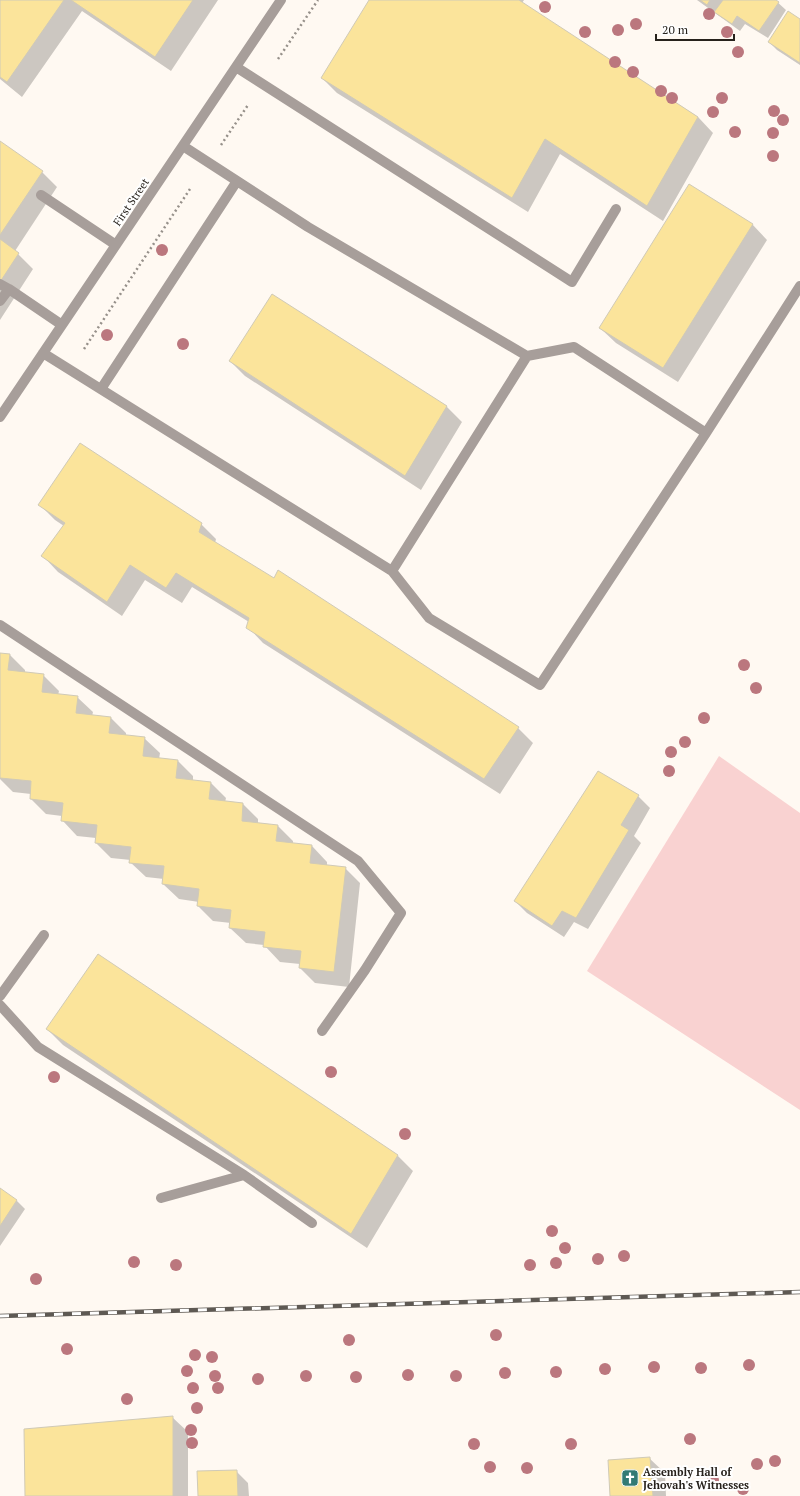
<svg xmlns="http://www.w3.org/2000/svg" width="800" height="1496" font-family="'PT Serif',serif">
<rect width="100%" height="100%" fill="#fff9f2"/>
<path fill="#f9d2d1" d="M 719,756 L 800,813 L 800,1110 L 587,971 Z"/>
<path fill="#0003" d="M 0,0 L 218,0 L 171,71 L 82,11 L 22,97 L 0,79 Z
M 370,0 L 524,0 L 522,3 L 698,117 L 713,133 L 663,221 L 560,154 L 528,212 L 337,93 L 322,78 Z
M 697,0 L 775,0 L 786,10 L 768,38 L 745,24 L 740,31 Z
M 800,20 L 800,65 L 777,50 L 769,42 Z
M 0,142 L 42,172 L 57,187 L 15,251 L 33,269 L 0,320 Z
M 752,224 L 767,240 L 678,382 L 616,343 L 600,328 Z
M 272,296 L 447,407 L 462,422 L 421,490 L 245,376 L 230,361 Z
M 40,505 L 201,524 L 216,539 L 215,543 L 518,728 L 533,743 L 500,794 L 263,643 L 248,627 L 249,622 L 192,587 L 182,603 L 145,580 L 122,616 L 58,572 L 43,556 L 64,526 L 55,520 Z
M 0,654 L 10,655 L 25,670 L 25,673 L 43,675 L 59,691 L 58,695 L 77,697 L 93,712 L 92,716 L 111,718 L 126,733 L 126,736 L 144,738 L 160,753 L 159,759 L 178,761 L 193,776 L 193,781 L 210,782 L 226,798 L 225,802 L 243,804 L 258,819 L 258,823 L 278,826 L 293,841 L 293,844 L 312,846 L 327,862 L 327,866 L 345,868 L 360,883 L 349,987 L 315,983 L 300,968 L 300,964 L 280,962 L 264,945 L 246,943 L 230,928 L 231,923 L 213,921 L 198,906 L 199,902 L 179,899 L 163,884 L 164,879 L 146,877 L 130,862 L 131,860 L 111,858 L 96,843 L 96,838 L 77,836 L 62,820 L 62,816 L 46,814 L 31,799 L 31,794 L 13,792 L 0,779 Z
M 638,796 L 650,808 L 634,836 L 641,843 L 588,929 L 574,922 L 564,937 L 527,913 L 515,901 Z
M 98,955 L 398,1156 L 413,1171 L 367,1248 L 63,1045 L 47,1029 Z
M 0,1189 L 17,1201 L 25,1209 L 0,1246 Z
M 172,1417 L 188,1432 L 188,1496 L 26,1496 Z
M 649,1458 L 665,1473 L 666,1496 L 611,1496 Z
M 236,1471 L 248,1483 L 249,1496 L 199,1496 Z"/>
<path fill="#fbe49b" stroke="#d0cab7" d="M 0,0 L 64,0 L 7,82 L 0,77 Z
M 71,0 L 193,0 L 155,57 Z
M 369,0 L 519,0 L 698,117 L 647,206 L 545,139 L 512,198 L 321,78 Z
M 700,0 L 710,0 L 707,5 Z
M 723,0 L 776,0 L 779,2 L 759,31 L 737,16 L 732,24 L 714,12 Z
M 788,11 L 800,19 L 800,63 L 768,42 Z
M 0,141 L 43,171 L 0,235 Z
M 689,184 L 753,224 L 663,368 L 599,328 Z
M 0,239 L 19,253 L 0,282 Z
M 272,294 L 447,406 L 405,476 L 229,361 Z
M 80,443 L 202,523 L 199,532 L 274,578 L 278,570 L 519,727 L 484,779 L 246,628 L 249,618 L 176,573 L 166,588 L 130,565 L 107,602 L 41,556 L 65,523 L 38,505 Z
M 0,653 L 10,654 L 8,670 L 44,674 L 42,692 L 78,696 L 76,713 L 111,717 L 109,733 L 145,737 L 143,756 L 178,760 L 176,778 L 211,782 L 209,799 L 243,803 L 242,821 L 278,825 L 276,841 L 312,845 L 310,863 L 346,867 L 334,972 L 299,968 L 301,951 L 263,947 L 265,932 L 229,928 L 231,910 L 197,906 L 199,889 L 162,884 L 164,866 L 129,863 L 131,847 L 95,843 L 97,825 L 61,821 L 63,803 L 30,799 L 31,781 L 0,778 Z
M 598,771 L 639,795 L 621,825 L 629,830 L 576,918 L 562,911 L 552,926 L 514,901 Z
M 98,954 L 398,1155 L 351,1234 L 46,1029 Z
M 0,1188 L 17,1200 L 0,1226 Z
M 173,1416 L 173,1496 L 25,1496 L 24,1429 Z
M 650,1457 L 653,1496 L 610,1496 L 608,1460 Z
M 237,1470 L 238,1496 L 198,1496 L 197,1471 Z"/>
<g fill="none" stroke-linecap="round" stroke-linejoin="round">
<path stroke="#96908a" stroke-width="2.5" stroke-dasharray="2 3" stroke-linecap="butt" d="M 278,59 L 318,0
M 221,145 L 248,105
M 84,349 L 190,189"/>
<path stroke="#a79e9a" stroke-width="10" d="M 236,67 L 572,282 L 616,209
M 183,146 L 308,227 L 527,356 L 392,571
M 41,195 L 116,245
M 0,284 L 9,289
M 0,301 L 9,289 L 62,325
M 43,353 L 392,571 L 429,618 L 540,685 L 706,433 L 800,286
M 527,356 L 574,347 L 706,433
M 101,389 L 237,181
M 0,417 L 281,0
M 0,625 L 358,861 L 401,913 L 365,970 L 322,1031
M 0,996 L 44,935
M 0,1005 L 38,1047 L 244,1175 L 312,1223
M 161,1198 L 244,1175"/>
<defs>
<path id="rail" d="M 0,1316 L 800,1292"/>
</defs>
<use href="#rail" stroke="#5e5953" stroke-width="4.5"/>
<use href="#rail" stroke="#fff" stroke-width="3" stroke-dasharray="9" stroke-linecap="butt"/>
</g>
<g fill="#bb777e">
<circle cx="545" cy="7" r="6"/>
<circle cx="709" cy="14" r="6"/>
<circle cx="636" cy="24" r="6"/>
<circle cx="618" cy="30" r="6"/>
<circle cx="585" cy="32" r="6"/>
<circle cx="727" cy="32" r="6"/>
<circle cx="738" cy="52" r="6"/>
<circle cx="615" cy="62" r="6"/>
<circle cx="633" cy="72" r="6"/>
<circle cx="661" cy="91" r="6"/>
<circle cx="672" cy="98" r="6"/>
<circle cx="722" cy="98" r="6"/>
<circle cx="774" cy="111" r="6"/>
<circle cx="713" cy="112" r="6"/>
<circle cx="783" cy="120" r="6"/>
<circle cx="735" cy="132" r="6"/>
<circle cx="773" cy="133" r="6"/>
<circle cx="773" cy="156" r="6"/>
<circle cx="162" cy="250" r="6"/>
<circle cx="107" cy="335" r="6"/>
<circle cx="183" cy="344" r="6"/>
<circle cx="744" cy="665" r="6"/>
<circle cx="756" cy="688" r="6"/>
<circle cx="704" cy="718" r="6"/>
<circle cx="685" cy="742" r="6"/>
<circle cx="671" cy="752" r="6"/>
<circle cx="669" cy="771" r="6"/>
<circle cx="331" cy="1072" r="6"/>
<circle cx="54" cy="1077" r="6"/>
<circle cx="405" cy="1134" r="6"/>
<circle cx="552" cy="1231" r="6"/>
<circle cx="565" cy="1248" r="6"/>
<circle cx="624" cy="1256" r="6"/>
<circle cx="598" cy="1259" r="6"/>
<circle cx="134" cy="1262" r="6"/>
<circle cx="556" cy="1263" r="6"/>
<circle cx="176" cy="1265" r="6"/>
<circle cx="530" cy="1265" r="6"/>
<circle cx="36" cy="1279" r="6"/>
<circle cx="496" cy="1335" r="6"/>
<circle cx="349" cy="1340" r="6"/>
<circle cx="67" cy="1349" r="6"/>
<circle cx="195" cy="1355" r="6"/>
<circle cx="212" cy="1357" r="6"/>
<circle cx="749" cy="1365" r="6"/>
<circle cx="654" cy="1367" r="6"/>
<circle cx="701" cy="1368" r="6"/>
<circle cx="605" cy="1369" r="6"/>
<circle cx="187" cy="1371" r="6"/>
<circle cx="556" cy="1372" r="6"/>
<circle cx="505" cy="1373" r="6"/>
<circle cx="408" cy="1375" r="6"/>
<circle cx="215" cy="1376" r="6"/>
<circle cx="306" cy="1376" r="6"/>
<circle cx="456" cy="1376" r="6"/>
<circle cx="356" cy="1377" r="6"/>
<circle cx="258" cy="1379" r="6"/>
<circle cx="193" cy="1388" r="6"/>
<circle cx="218" cy="1388" r="6"/>
<circle cx="127" cy="1399" r="6"/>
<circle cx="197" cy="1408" r="6"/>
<circle cx="191" cy="1430" r="6"/>
<circle cx="690" cy="1439" r="6"/>
<circle cx="192" cy="1443" r="6"/>
<circle cx="474" cy="1444" r="6"/>
<circle cx="571" cy="1444" r="6"/>
<circle cx="775" cy="1461" r="6"/>
<circle cx="757" cy="1464" r="6"/>
<circle cx="490" cy="1467" r="6"/>
<circle cx="527" cy="1468" r="6"/>
<circle cx="713" cy="1480" r="6"/>
<circle cx="743" cy="1489" r="6"/>
</g>
<defs>
<symbol id="church-square" viewBox="-11 -11 22 22"><rect x="-9" y="-9" width="18" height="18" rx="4" fill="#327a74" stroke="#fff"/><path d="M-1.2-6h2.4v3.5h3.3v2.4h-3.3V6h-2.4V-.1h-3.3v-2.4h3.3Z" fill="#fff"/></symbol>
</defs>
<g fill-rule="evenodd">
<use href="#church-square" x="620" y="1468" width="20" height="20"/>
</g>
<g text-anchor="middle" stroke-width="4" stroke-linejoin="round" paint-order="stroke">
<g font-size="11" fill="#27221c" stroke="#fff">
<text transform="translate(131 202) rotate(-56)" y="4">First Street</text>
</g>
<g font-size="11" font-weight="bold" fill="#27221c" stroke="#fff" text-anchor="start">
<text x="643" y="1476">Assembly Hall of<tspan x="643" dy="13">Jehovah's Witnesses</tspan></text>
</g>
</g>
<path d="M656 34v6h78v-6" fill="none" stroke="#27221c" stroke-width="2"/>
<text x="662" y="34" font-size="12" fill="#27221c" stroke="#ffffff" stroke-width="3" paint-order="stroke">20 m</text>
</svg>
